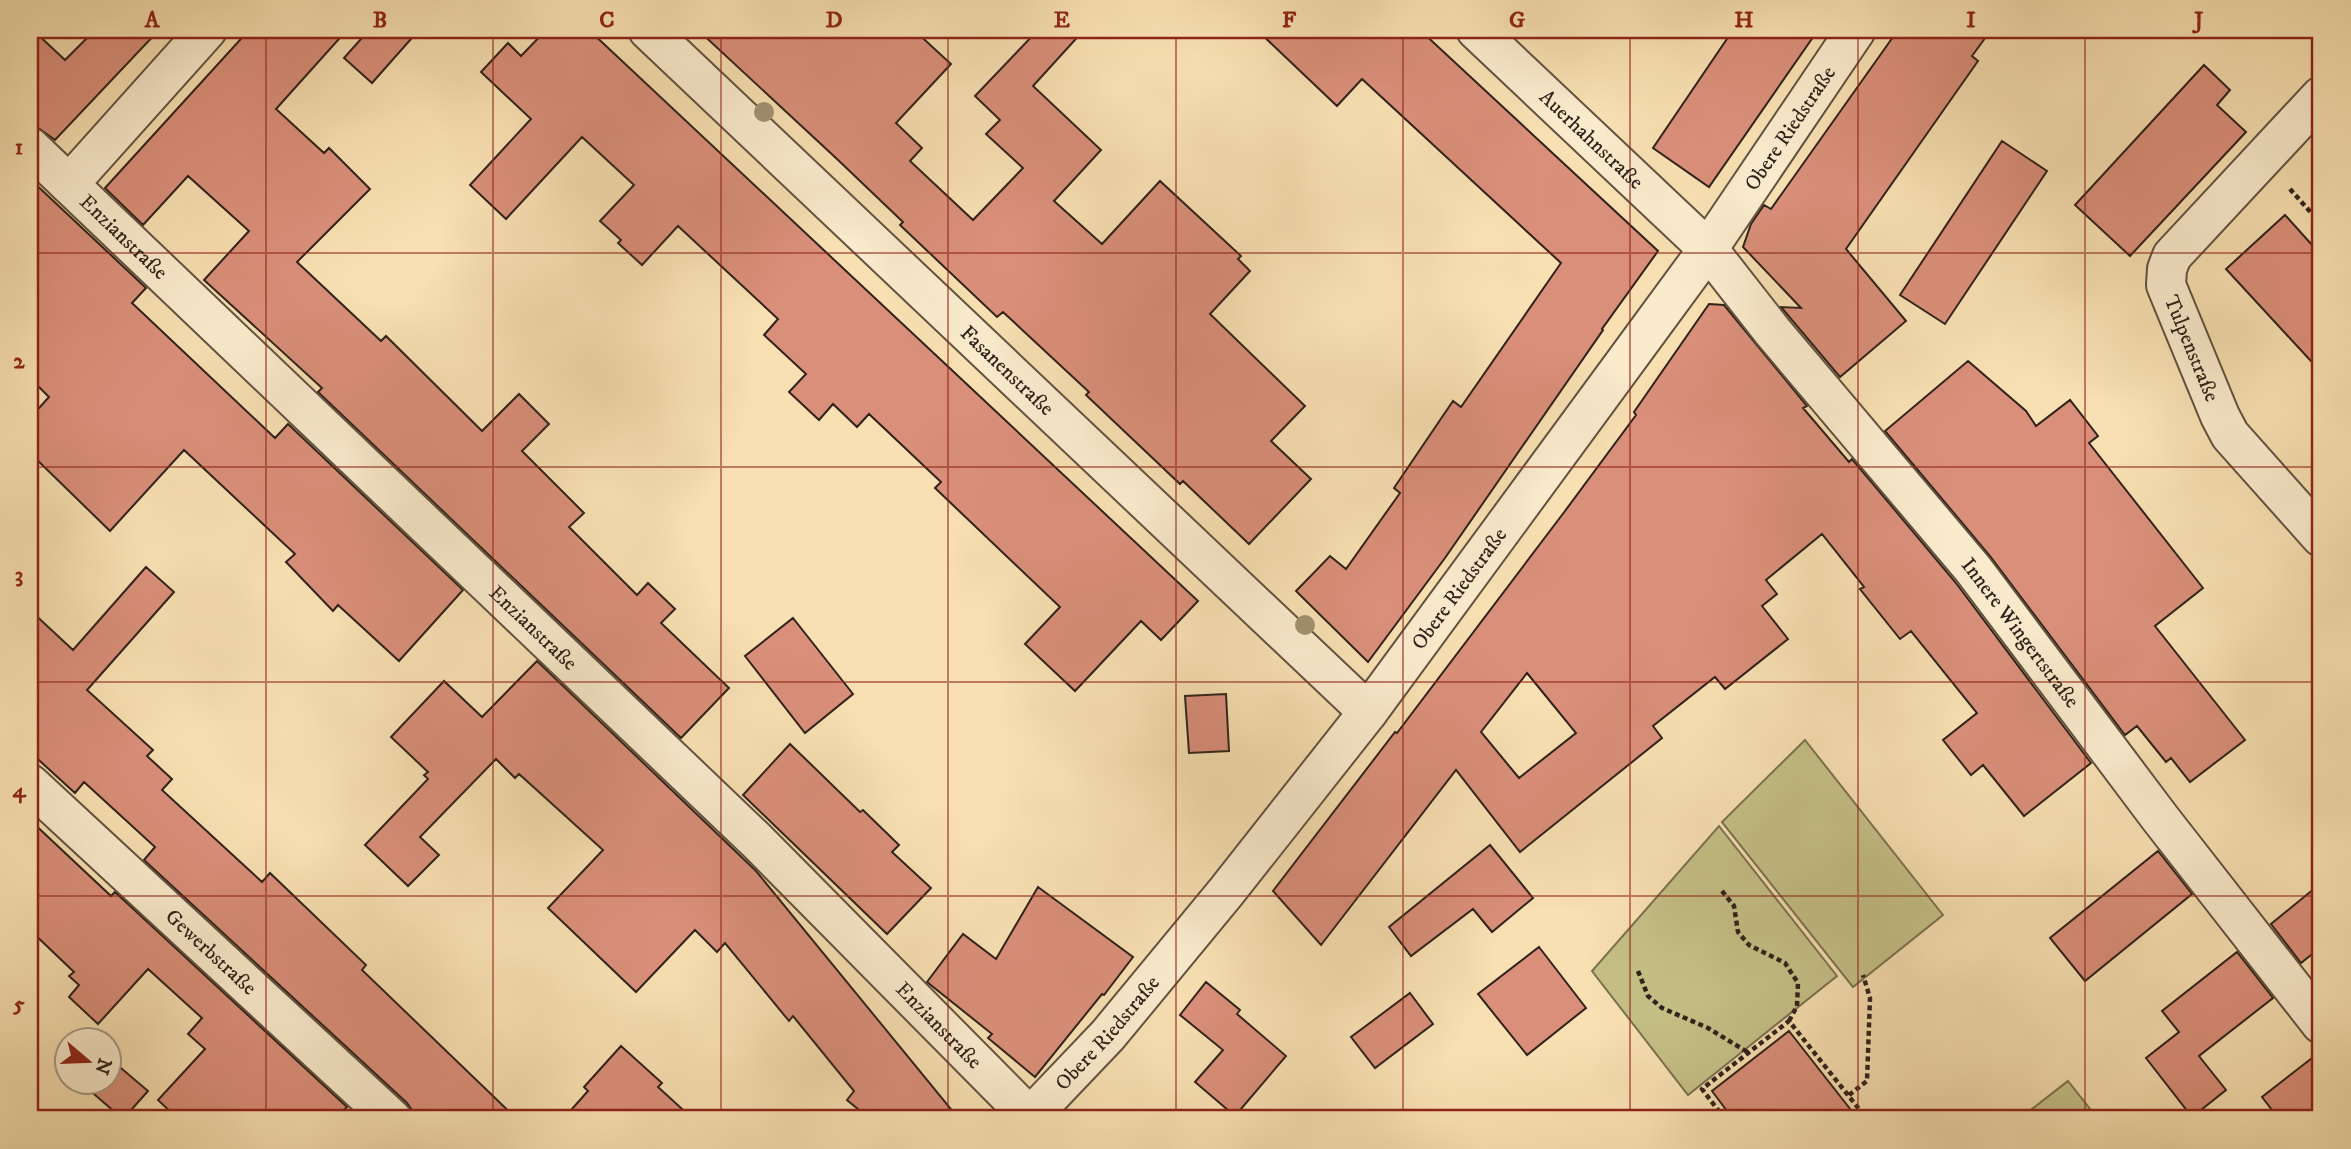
<svg xmlns="http://www.w3.org/2000/svg" width="2351" height="1149" font-family="'IM FELL DW Pica',serif">
<rect width="100%" height="100%" fill="#f8e0b2"/>
<filter id="stains"><feTurbulence type="fractalNoise" baseFrequency=".00286" numOctaves="4"/><feColorMatrix values="0 0 0 0 .2 0 0 0 0 .09 0 0 0 0 .02 0 0 0 .5 -.17"/></filter>
<radialGradient id="worn" r=".72"><stop offset=".6" stop-color="#630" stop-opacity="0"/><stop offset="1" stop-color="#630" stop-opacity=".3"/></radialGradient>
<path fill="#c5c087" stroke="#7a7150" stroke-width="2" d="M 1805,740 L 1943,915 L 1853,987 L 1722,822 Z
M 1719,826 L 1837,976 L 1688,1095 L 1592,971 Z
M 2068,1081 L 2098,1119 L 2019,1119 Z"/>
<path fill="#da8f7a" stroke="#2f2219" stroke-width="2" fill-rule="evenodd" d="M 30,30 L 33,30 L 65,60 L 95,30 L 159,30 L 55,140 L 30,122 Z
M 249,30 L 347,30 L 276,109 L 324,153 L 329,148 L 370,189 L 297,262 L 381,341 L 386,336 L 482,431 L 519,394 L 549,424 L 522,451 L 584,513 L 569,527 L 637,595 L 648,583 L 675,609 L 661,623 L 729,688 L 681,738 L 318,392 L 322,388 L 204,280 L 249,231 L 188,176 L 143,225 L 105,188 Z
M 369,30 L 419,30 L 372,83 L 344,58 Z
M 546,30 L 589,30 L 1198,601 L 1161,640 L 1141,621 L 1075,691 L 1025,644 L 1060,607 L 935,488 L 941,482 L 869,414 L 857,427 L 833,404 L 819,420 L 789,392 L 806,374 L 764,335 L 778,319 L 678,226 L 642,265 L 618,243 L 621,240 L 600,221 L 634,185 L 582,137 L 506,219 L 470,185 L 531,119 L 481,72 L 508,43 L 521,56 Z
M 698,30 L 914,30 L 951,64 L 896,123 L 922,148 L 910,161 L 973,220 L 1023,168 L 986,134 L 1000,120 L 975,96 L 1038,30 L 1084,30 L 1033,86 L 1101,150 L 1054,201 L 1102,244 L 1160,181 L 1241,256 L 1238,259 L 1250,271 L 1210,314 L 1305,406 L 1271,441 L 1311,479 L 1249,544 L 1183,481 L 1180,484 L 1086,395 L 1089,392 L 1003,312 L 997,317 L 900,225 L 903,222 L 837,159 Z
M 1257,30 L 1420,30 L 1658,251 L 1602,329 L 1603,330 L 1445,558 L 1368,662 L 1296,591 L 1330,556 L 1346,569 L 1400,493 L 1394,488 L 1453,401 L 1461,407 L 1561,263 L 1362,79 L 1337,106 Z
M 1733,30 L 1818,30 L 1709,187 L 1653,148 Z
M 1898,30 L 1991,30 L 1972,56 L 1978,61 L 1846,249 L 1906,321 L 1840,377 L 1781,307 L 1801,308 L 1743,247 L 1751,224 L 1764,205 L 1771,209 Z
M 2204,65 L 2230,90 L 2217,105 L 2246,132 L 2130,256 L 2075,205 Z
M 2002,141 L 2047,171 L 1945,324 L 1900,295 Z
M 30,179 L 146,288 L 132,303 L 275,438 L 288,424 L 463,590 L 399,661 L 338,605 L 333,611 L 286,562 L 295,554 L 184,450 L 110,531 L 30,453 L 30,418 L 49,397 L 30,378 Z
M 2285,215 L 2321,255 L 2321,372 L 2226,269 Z
M 1709,304 L 1724,305 L 1807,406 L 1803,408 L 1849,462 L 1852,459 L 1956,583 L 2091,763 L 2024,816 L 1983,765 L 1971,775 L 1943,740 L 1977,713 L 1911,631 L 1900,639 L 1860,589 L 1864,587 L 1822,534 L 1766,580 L 1777,594 L 1762,606 L 1788,639 L 1725,689 L 1715,677 L 1653,726 L 1662,738 L 1520,852 L 1456,770 L 1321,945 L 1273,891 L 1395,732 L 1397,733 L 1565,511 L 1636,415 L 1634,412 ZM 1527,673 L 1576,733 L 1519,778 L 1481,732 Z
M 1968,361 L 2026,411 L 2036,426 L 2070,400 L 2098,436 L 2089,443 L 2203,588 L 2155,626 L 2245,740 L 2190,782 L 2171,758 L 2166,762 L 2137,726 L 2125,735 L 1990,556 L 1885,431 Z
M 146,567 L 174,592 L 87,690 L 153,750 L 147,756 L 172,779 L 162,790 L 262,882 L 270,873 L 366,965 L 362,970 L 517,1119 L 418,1119 L 407,1103 L 144,860 L 155,847 L 84,782 L 75,793 L 30,752 L 30,610 L 73,650 Z
M 793,618 L 853,694 L 805,733 L 745,656 Z
M 537,661 L 756,871 L 959,1119 L 870,1119 L 847,1100 L 854,1091 L 793,1016 L 789,1021 L 725,943 L 717,952 L 695,930 L 636,992 L 548,908 L 603,850 L 519,774 L 515,778 L 496,759 L 420,837 L 439,855 L 408,886 L 365,845 L 428,779 L 424,775 L 428,772 L 391,737 L 444,681 L 482,717 Z
M 1226,694 L 1229,751 L 1189,753 L 1185,696 Z
M 790,744 L 860,812 L 863,810 L 899,845 L 892,852 L 931,888 L 887,934 L 743,795 Z
M 30,820 L 111,896 L 115,892 L 347,1107 L 335,1119 L 178,1119 L 158,1100 L 205,1049 L 188,1034 L 202,1018 L 148,969 L 98,1024 L 69,997 L 79,985 L 69,976 L 74,972 L 30,930 Z
M 1490,845 L 1533,898 L 1492,932 L 1473,909 L 1411,956 L 1389,927 Z
M 2158,851 L 2192,894 L 2085,981 L 2050,938 Z
M 2321,883 L 2321,947 L 2301,963 L 2271,924 Z
M 1038,887 L 1133,957 L 1104,995 L 1102,994 L 1035,1077 L 988,1038 L 992,1034 L 927,982 L 963,934 L 996,959 Z
M 1539,947 L 1586,1008 L 1527,1055 L 1478,994 Z
M 2237,952 L 2273,998 L 2199,1056 L 2226,1090 L 2192,1117 L 2146,1058 L 2179,1032 L 2162,1011 Z
M 1206,982 L 1240,1010 L 1237,1014 L 1286,1056 L 1235,1116 L 1195,1082 L 1223,1050 L 1180,1015 Z
M 1410,993 L 1433,1024 L 1375,1068 L 1351,1037 Z
M 1789,1031 L 1858,1119 L 1733,1119 L 1712,1091 Z
M 621,1046 L 662,1083 L 658,1087 L 693,1119 L 563,1119 L 588,1091 L 584,1087 Z
M 2321,1051 L 2321,1119 L 2279,1119 L 2262,1097 Z
M 108,1057 L 148,1091 L 123,1119 L 80,1082 L 108,1082 Z"/>
<g fill="none" stroke-linecap="round" stroke-linejoin="round">
<defs>
<g id="minor">
<path id="s1" d="M 648,30 L 1368,712"/>
<path id="s2" d="M 1476,30 L 1708,249 L 1773,332 L 1973,569 L 2160,818 L 2321,1024"/>
<path id="s3" d="M 2321,96 L 2172,256 L 2167,269 L 2166,285 L 2220,416 L 2230,435 L 2321,537"/>
<path id="s4" d="M 30,147 L 757,841 L 1030,1117"/>
<path d="M 69,184 L 207,30"/>
<path id="s5" d="M 30,784 L 392,1119"/>
<path id="s6" d="M 1028,1119 L 1108,1035 L 1226,892 L 1368,712 L 1708,249 L 1856,30"/>
</g>
</defs>
<use href="#minor" stroke="#61523f" stroke-width="42"/>
<path stroke="#2f2219" stroke-width="4.5" stroke-dasharray="5 3.5" stroke-linecap="butt" d="M 2290,189 L 2321,224
M 1722,891 L 1734,906 L 1738,932 L 1749,945 L 1785,963 L 1798,983 L 1797,1006 L 1789,1021
M 1638,971 L 1648,996 L 1662,1008 L 1708,1028 L 1749,1053
M 1849,1095 L 1867,1081 L 1870,998 L 1863,975
M 1725,1119 L 1702,1089 L 1789,1021 L 1867,1119"/>
<use href="#minor" stroke="#faebcd" stroke-width="38"/>
</g>
<g fill="#a29170">
<circle cx="764" cy="112" r="10"/>
<circle cx="1305" cy="625" r="10"/>
</g>
<path fill="none" stroke="#8f2418" stroke-width="2" stroke-opacity="0.55" d="M 266,30 L 266,1119M 493,30 L 493,1119M 721,30 L 721,1119M 948,30 L 948,1119M 1176,30 L 1176,1119M 1403,30 L 1403,1119M 1630,30 L 1630,1119M 1858,30 L 1858,1119M 2085,30 L 2085,1119M 30,253 L 2321,253M 30,467 L 2321,467M 30,682 L 2321,682M 30,896 L 2321,896"/>
<g text-anchor="middle" stroke-width="5" stroke-linejoin="round" paint-order="stroke">
<g font-size="21" fill="#2f2219" stroke="#faebcd">
<text dy="7" stroke="none"><textPath href="#s6" startOffset="1251">Obere Riedstraße</textPath></text>
<text dy="7" stroke="none"><textPath href="#s2" startOffset="159">Auerhahnstraße</textPath></text>
<text dy="7" stroke="none"><textPath href="#s4" startOffset="130">Enzianstraße</textPath></text>
<text dy="7" stroke="none"><textPath href="#s3" startOffset="317">Tulpenstraße</textPath></text>
<text dy="7" stroke="none"><textPath href="#s1" startOffset="495">Fasanenstraße</textPath></text>
<text dy="7" stroke="none"><textPath href="#s6" startOffset="684">Obere Riedstraße</textPath></text>
<text dy="7" stroke="none"><textPath href="#s4" startOffset="696">Enzianstraße</textPath></text>
<text dy="7" stroke="none"><textPath href="#s2" startOffset="814">Innere Wingertstraße</textPath></text>
<text dy="7" stroke="none"><textPath href="#s5" startOffset="247">Gewerbstraße</textPath></text>
<text dy="7" stroke="none"><textPath href="#s4" startOffset="1264">Enzianstraße</textPath></text>
<text dy="7" stroke="none"><textPath href="#s6" startOffset="117">Obere Riedstraße</textPath></text>
</g>
</g>
<rect width="2351" height="1149" fill="none" stroke="#f8e0b2" stroke-width="77"/>
<g transform="translate(88 1061) rotate(109)"><circle r="33" fill="#faebcd" stroke="#a99b85" stroke-width="2"/>
<path d="M0-5L12 26L0 18L-12 26Z" fill="#8f2418"/>
<text y="-10" font-size="19" font-weight="bold" text-anchor="middle" fill="#2f2219">N</text>
</g>
<rect x="38" y="38" width="2274" height="1072" fill="none" stroke="#8f2418" stroke-width="2.5"/>
<g font-size="23" text-anchor="middle" font-weight="bold" fill="#8f2418">
<text x="152" y="27">A</text>
<text x="380" y="27">B</text>
<text x="607" y="27">C</text>
<text x="834" y="27">D</text>
<text x="1062" y="27">E</text>
<text x="1289" y="27">F</text>
<text x="1517" y="27">G</text>
<text x="1744" y="27">H</text>
<text x="1971" y="27">I</text>
<text x="2199" y="27">J</text>
<text x="19" y="154">1</text>
<text x="19" y="368">2</text>
<text x="19" y="582">3</text>
<text x="19" y="797">4</text>
<text x="19" y="1011">5</text>
</g>
<rect width="100%" height="100%" filter="url(#stains)"/>
<rect width="100%" height="100%" fill="url(#worn)"/>
</svg>
